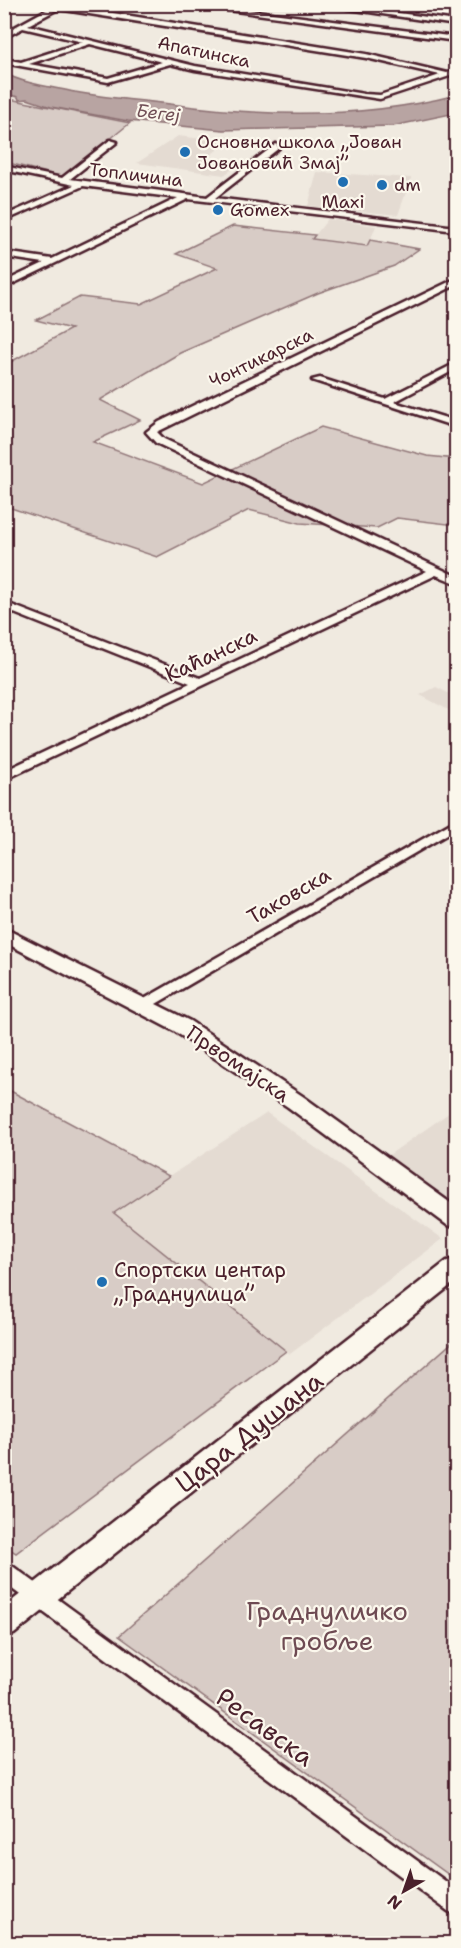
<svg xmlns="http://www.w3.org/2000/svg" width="461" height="1948" font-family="'Shantell Sans',sans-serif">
<rect width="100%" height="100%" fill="#f0eae0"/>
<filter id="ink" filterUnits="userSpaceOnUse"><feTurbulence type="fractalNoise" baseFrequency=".0167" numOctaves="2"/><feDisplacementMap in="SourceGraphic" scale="12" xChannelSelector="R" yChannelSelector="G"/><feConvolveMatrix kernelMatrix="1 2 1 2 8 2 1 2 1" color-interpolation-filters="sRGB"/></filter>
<g filter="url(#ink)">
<path fill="#e4dbd2" d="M 178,136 L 228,142 L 202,161 L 237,166 L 224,175 L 137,163 Z
M 317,172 L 411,178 L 398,215 L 308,206 Z
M 328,219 L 376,226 L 368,246 L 312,239 Z
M 436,687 L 456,697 L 456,714 L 420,695 Z
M 456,1108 L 456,1205 L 386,1157 Z
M 267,1113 L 443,1239 L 290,1354 L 114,1212 Z"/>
<path fill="#d8ccc6" stroke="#917678" stroke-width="1.5" d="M 4,98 L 130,123 L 63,177 L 5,162 Z
M 233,226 L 315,235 L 312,239 L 367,246 L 370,240 L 419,249 L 394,266 L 318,293 L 180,353 L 100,400 L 140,420 L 93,442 L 203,483 L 321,427 L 427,456 L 456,459 L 456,525 L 397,518 L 377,528 L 300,523 L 249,510 L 157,557 L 5,506 L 5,479 L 8,477 L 4,476 L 5,365 L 71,329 L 36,320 L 80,297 L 141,304 L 217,268 L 176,254 Z
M 5,1088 L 169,1176 L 114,1213 L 286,1351 L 16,1553 L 4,1545 Z
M 456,1339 L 456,1880 L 119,1636 Z"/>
<path fill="#b8a4a2" stroke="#8c6f72" stroke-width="1.5" d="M 4,73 C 24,84 53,87 75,92 C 107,98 138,100 170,104 C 265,117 363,119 456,95 L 456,113 L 393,126 L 223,130 L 128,121 L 51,107 L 27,99 L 19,100 L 18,97 L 5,94 Z"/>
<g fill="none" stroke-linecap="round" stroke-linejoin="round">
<defs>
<path id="street" d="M 57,4 L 366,54 L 447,73 L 456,70 L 456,74 L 380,99 L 195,70 L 170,64 L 108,82 L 4,63 L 4,59 L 21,62 L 83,42 L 23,28 L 4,38 L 4,33 ZM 58,9 L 366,58 L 440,75 L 380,95 L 364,94 L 195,66 L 28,25 ZM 90,44 L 162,62 L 108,78 L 29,64 Z
M 183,4 L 203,4 L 456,37 L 456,41 Z
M 315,4 L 334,4 L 456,21 L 456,25 Z
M 110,140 L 117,142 L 70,179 L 207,197 L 276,144 L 279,148 L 215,198 L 456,227 L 456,231 L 188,199 L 4,288 L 4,282 L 44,263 L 4,257 L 4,252 L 52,259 L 178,198 L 83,186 L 4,221 L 4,216 L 74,185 L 4,170 L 4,166 L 62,178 Z
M 453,280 L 456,280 L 456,285 L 157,432 L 164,439 L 456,576 L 456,583 L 436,575 L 4,780 L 4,771 L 190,683 L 4,609 L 4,602 L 200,678 L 427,571 L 156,443 L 146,432 L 159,422 Z
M 456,363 L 456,369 L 394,402 L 456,421 L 456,427 L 312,380 L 320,378 L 385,399 Z
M 456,820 L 456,829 L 149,1008 L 144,1010 L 136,1005 L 139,1002 Z
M 4,1562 L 11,1565 L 456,1889 L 456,1915 L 448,1911 L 4,1583 Z"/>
<path id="secondary" d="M 4,928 L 190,1021 L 304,1097 L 456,1207 L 456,1228 L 447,1225 L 288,1107 L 174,1031 L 4,942 Z
M 456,1259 L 456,1281 L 14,1634 L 4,1638 L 4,1607 L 447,1261 Z"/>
</defs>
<use href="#street" stroke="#4a1f2b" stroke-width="5"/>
<use href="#secondary" stroke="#4a1f2b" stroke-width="5"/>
<use href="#street" fill="#fbf7ec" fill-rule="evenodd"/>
<use href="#secondary" fill="#fbf7ec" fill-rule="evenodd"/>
</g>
<path fill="#ac9e9a" stroke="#4a1f2b" stroke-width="1.5" d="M 456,1159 L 456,1184 L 453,1181 L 455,1160 Z"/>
</g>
<g fill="#1f6fb2" stroke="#fbf7ec" stroke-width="2">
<circle cx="185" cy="152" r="6"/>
<circle cx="343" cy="182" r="6"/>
<circle cx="382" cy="185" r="6"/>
<circle cx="218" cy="210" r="6"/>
<circle cx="102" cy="1282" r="6"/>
</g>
<g text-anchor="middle" stroke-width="4.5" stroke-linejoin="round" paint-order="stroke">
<g font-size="18" fill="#4a1f2b" stroke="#fbf7ec">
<text transform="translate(204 52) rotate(12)" y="6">Апатинска</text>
<text transform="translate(136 175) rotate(7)" y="6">Топличина</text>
<text transform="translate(261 358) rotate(-26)" y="6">Чонтикарска</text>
</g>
<g font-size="18" font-style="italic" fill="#704e55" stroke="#fbf7ec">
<text transform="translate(158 113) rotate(7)" y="6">Бегеј</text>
</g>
<g font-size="18" fill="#4a1f2b" stroke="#fbf7ec" text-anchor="start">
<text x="197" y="148">Основна школа „Јован<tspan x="197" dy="21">Јовановић Змај”</tspan></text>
<text x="394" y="191">dm</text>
<text x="343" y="208" text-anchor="middle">Maxi</text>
<text x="230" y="216">Gomex</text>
</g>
<g font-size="21" fill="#4a1f2b" stroke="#fbf7ec">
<text transform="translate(211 655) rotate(-25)" y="7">Каћанска</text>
<text transform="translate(289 896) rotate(-30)" y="7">Таковска</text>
<text transform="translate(238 1064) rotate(34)" y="7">Првомајска</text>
</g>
<g font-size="21" fill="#4a1f2b" stroke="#fbf7ec" text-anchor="start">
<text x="114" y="1277">Спортски центар<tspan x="114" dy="24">„Граднулица”</tspan></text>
</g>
<g font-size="26" fill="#4a1f2b" stroke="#fbf7ec">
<text transform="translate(249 1432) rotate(-38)" y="9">Цара Душана</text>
<text transform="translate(265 1727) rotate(36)" y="9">Ресавска</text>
</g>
<g font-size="26" fill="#6e4a52" stroke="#fbf7ec">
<text x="327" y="1620">Граднуличко<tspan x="327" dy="30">гробље</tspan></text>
</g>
</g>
<rect width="461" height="1948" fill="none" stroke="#fbf7ec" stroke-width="24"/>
<rect x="12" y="12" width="437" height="1924" fill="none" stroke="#4a1f2b" stroke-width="2" filter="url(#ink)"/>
<g transform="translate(404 1891) rotate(220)" stroke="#fbf7ec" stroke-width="4.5" paint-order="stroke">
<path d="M0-4.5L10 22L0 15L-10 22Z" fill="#4a1f2b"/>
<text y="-9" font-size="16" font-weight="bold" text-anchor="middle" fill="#4a1f2b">N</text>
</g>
</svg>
